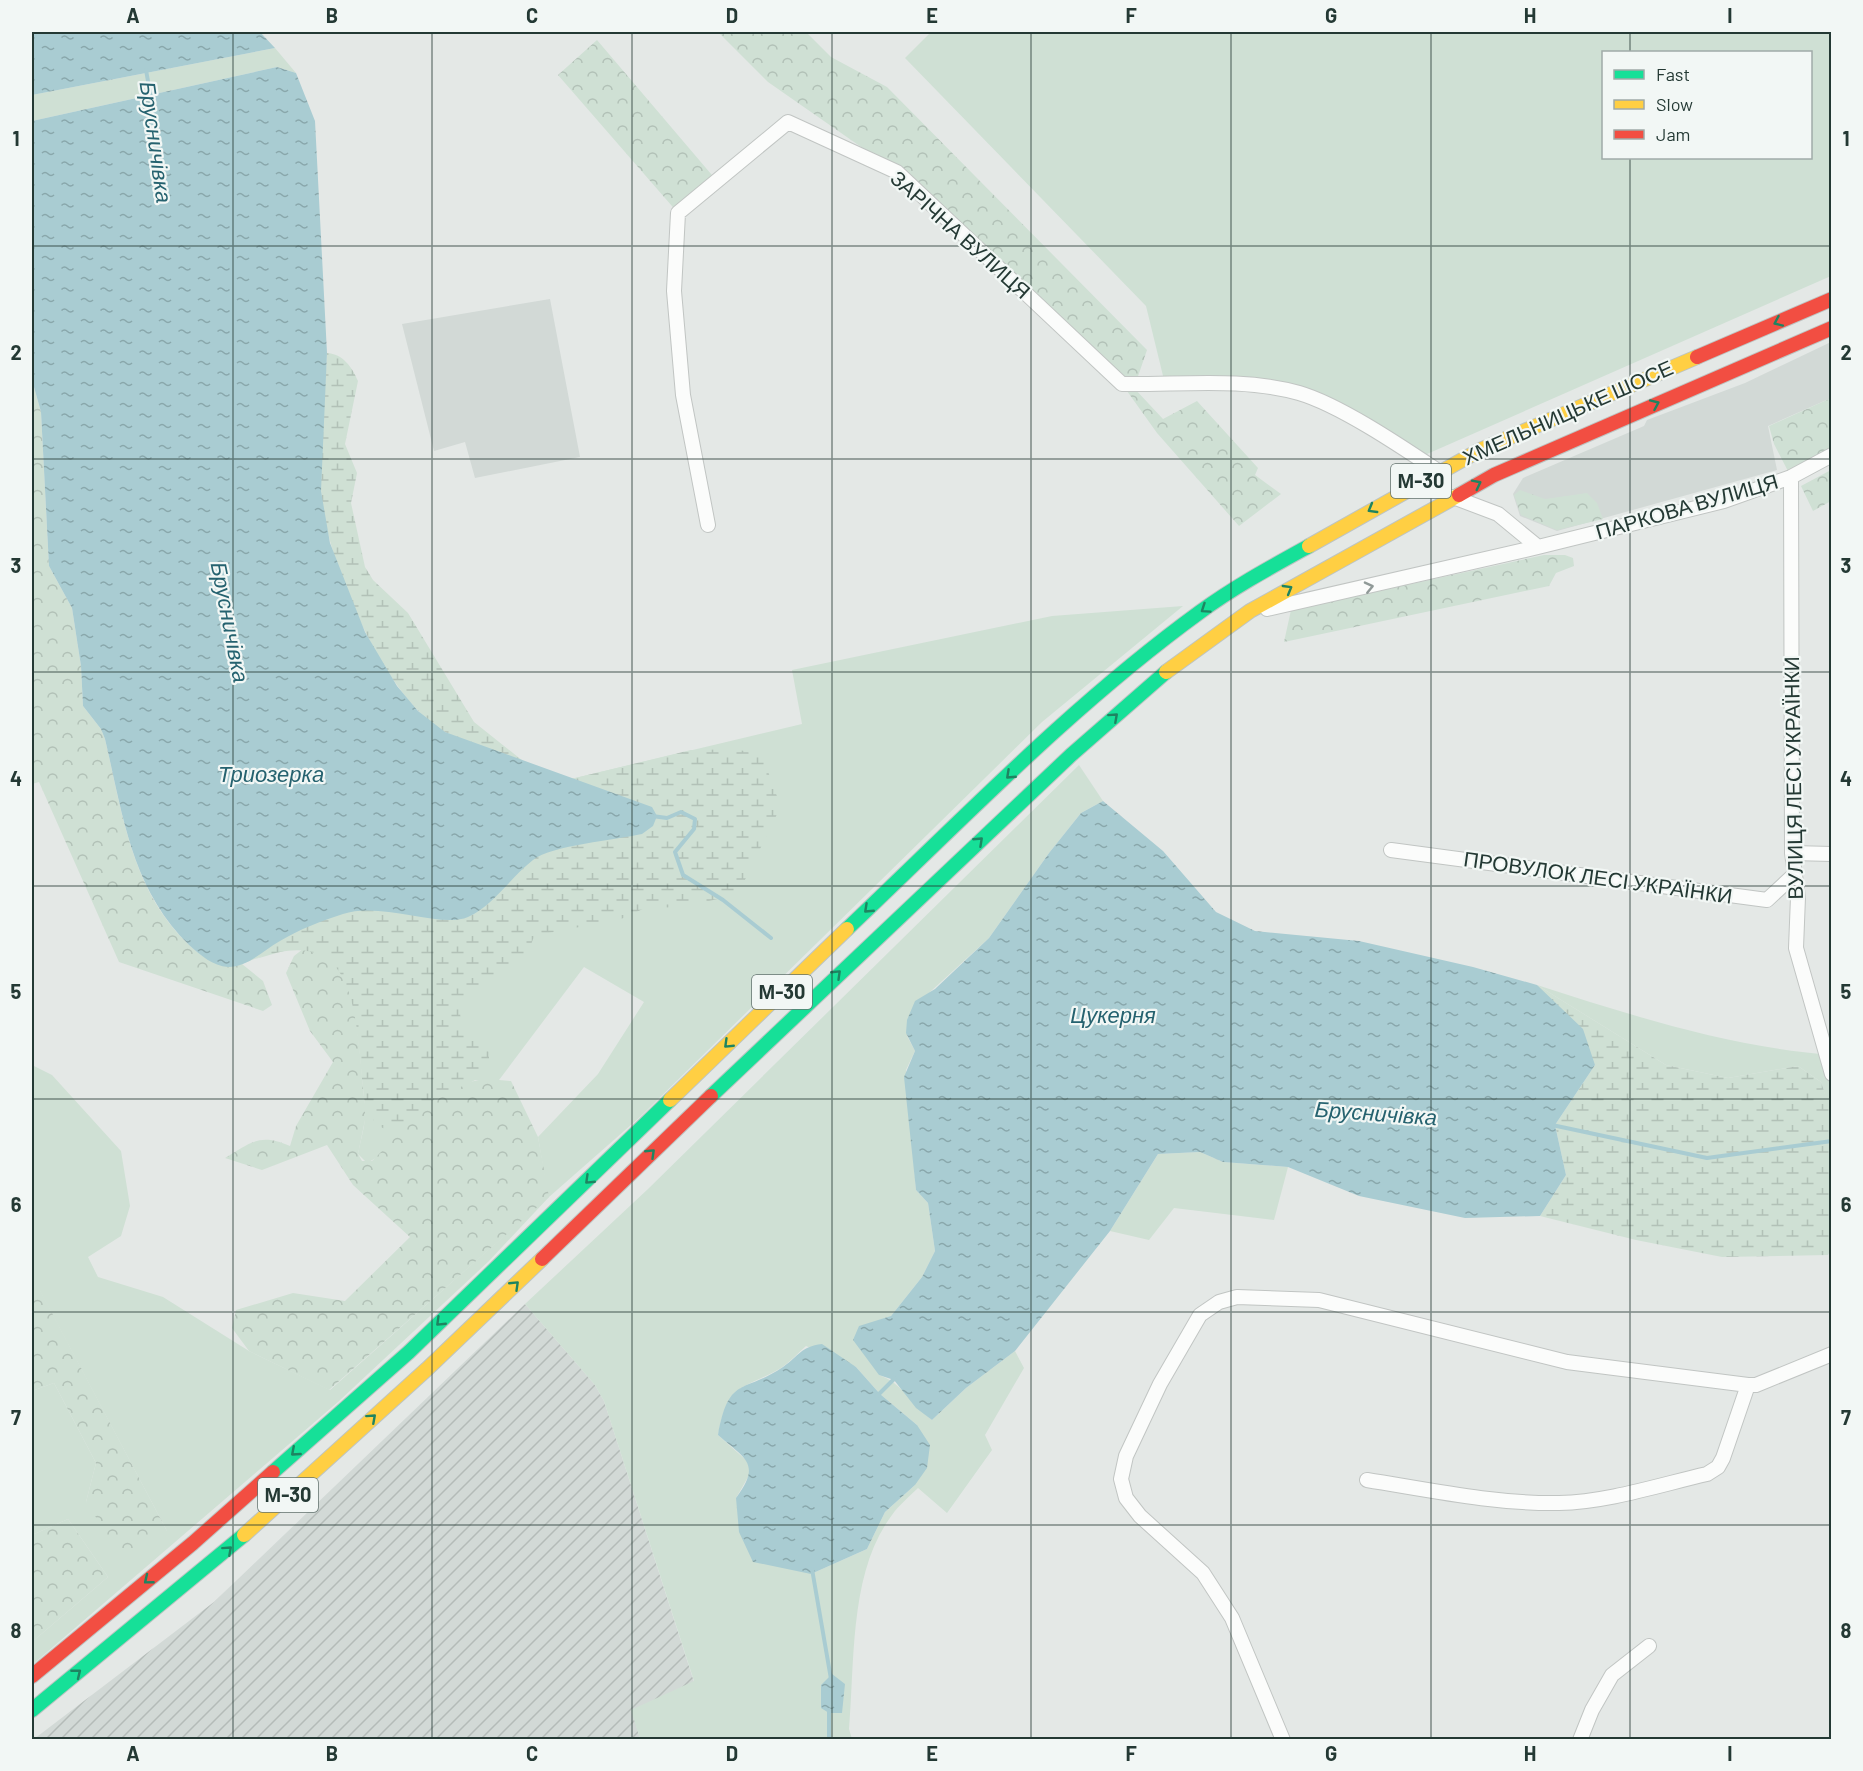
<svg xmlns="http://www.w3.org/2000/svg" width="1863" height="1771" font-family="Barlow,sans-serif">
<defs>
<pattern id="industrial-furrows" width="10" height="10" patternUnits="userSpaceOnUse" patternTransform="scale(1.5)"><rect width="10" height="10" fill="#d2d9d6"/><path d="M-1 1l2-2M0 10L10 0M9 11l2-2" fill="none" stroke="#b4bbb8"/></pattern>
<pattern id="forest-crowns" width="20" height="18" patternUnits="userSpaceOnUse" patternTransform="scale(1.5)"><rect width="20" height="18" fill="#cfe0d4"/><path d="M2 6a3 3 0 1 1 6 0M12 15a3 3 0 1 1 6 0" fill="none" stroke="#b2c1b7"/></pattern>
<pattern id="wetland-marsh" width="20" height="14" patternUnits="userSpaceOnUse" patternTransform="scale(1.5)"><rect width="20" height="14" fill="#cfe0d4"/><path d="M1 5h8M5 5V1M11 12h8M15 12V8" fill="none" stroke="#b2c1b7"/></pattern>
<pattern id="water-ripples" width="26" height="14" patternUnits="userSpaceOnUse" patternTransform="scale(1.5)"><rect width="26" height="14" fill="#a9ccd2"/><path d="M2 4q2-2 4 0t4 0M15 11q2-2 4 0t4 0" fill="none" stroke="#89a7ab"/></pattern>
</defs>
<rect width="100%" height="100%" fill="#e4e8e6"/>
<path fill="#d2d9d6" d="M 550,299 L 580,457 L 475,478 L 465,442 L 434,451 L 402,324 Z
M 1831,342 L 1831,398 L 1768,426 L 1777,470 L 1557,531 L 1520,516 L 1513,494 L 1523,478 L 1644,426 L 1647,420 L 1745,383 Z"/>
<path fill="url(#industrial-furrows)" d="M 525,1304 L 595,1385 L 604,1401 L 694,1682 L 632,1710 L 640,1739 L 34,1739 L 214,1602 Z"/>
<path fill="#cfe0d4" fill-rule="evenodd" d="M 931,32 L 1831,32 L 1831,276 L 1418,458 L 1299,393 L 1165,384 L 1146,306 L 905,58 ZM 1604,52 L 1810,52 L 1810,158 L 1604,158 Z
M 275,48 L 296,73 L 277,67 L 32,121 L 32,95 Z
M 1183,606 L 1042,722 L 640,1117 L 549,1197 L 489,1261 L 338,1402 L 32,1665 L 32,1642 L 108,1577 L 68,1519 L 32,1535 L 32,1391 L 54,1383 L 96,1463 L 86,1502 L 167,1531 L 32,1276 L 32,1065 L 52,1075 L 121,1151 L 130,1206 L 121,1236 L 88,1257 L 98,1277 L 163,1297 L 249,1351 L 330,1390 L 548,1197 L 538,1137 L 598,1074 L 644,1002 L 584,967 L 499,1080 L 475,1080 L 439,1098 L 376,1158 L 367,1163 L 358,1154 C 360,1142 364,1130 365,1118 C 366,1088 355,993 339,969 C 335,963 321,953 314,951 C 298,944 271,955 255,959 L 636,803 L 571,779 L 802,724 L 792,670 L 1052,616 Z
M 1079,765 L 1103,801 L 1081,813 L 1049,853 L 989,938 L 930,992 L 907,1036 L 915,1051 L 906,1070 L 916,1190 L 928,1203 L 935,1251 L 922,1277 L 891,1316 L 879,1375 C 902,1383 913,1405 932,1420 L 966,1388 L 1015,1351 L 1024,1368 L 985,1435 L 992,1450 L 947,1513 L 918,1488 C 909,1497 899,1505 892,1515 C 849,1572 855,1661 849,1729 L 852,1739 L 640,1739 L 631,1710 L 694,1681 L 604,1401 L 595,1385 L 525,1304 L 648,1189 ZM 806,1346 L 856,1367 L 880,1394 L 917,1425 L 915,1485 L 885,1512 L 867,1549 L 811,1574 L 736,1498 L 751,1472 L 747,1461 L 718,1435 C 728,1382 741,1391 781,1368 C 790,1362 798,1353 806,1346 Z
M 1537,985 C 1633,1016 1730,1047 1831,1055 L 1831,1115 L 1821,1082 L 1798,1066 L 1728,1078 L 1666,1065 Z
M 1200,1152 L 1223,1162 L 1288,1167 L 1274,1220 L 1174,1208 L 1149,1240 L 1110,1231 L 1158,1154 Z"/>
<path fill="url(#forest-crowns)" d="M 718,32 L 806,32 L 831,57 L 887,87 L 1147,350 L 1134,388 L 1163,419 L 1197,401 L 1258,468 L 1255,475 L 1281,494 L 1239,526 L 1157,433 L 1122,384 L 897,172 L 768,82 Z
M 597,40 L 717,181 L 678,213 L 558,75 Z
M 32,380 L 41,412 L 49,566 L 72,608 L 81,666 L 83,706 L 101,729 L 105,739 C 122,811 131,888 186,942 C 203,959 218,968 242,964 L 263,981 L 272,1005 L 263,1011 L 119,962 L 39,782 L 32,784 Z
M 1831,398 L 1831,455 L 1791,477 L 1774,444 L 1769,426 Z
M 1831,470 L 1831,501 L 1813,511 L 1801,486 Z
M 1520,490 L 1545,499 L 1587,493 L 1597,503 L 1603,519 L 1557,530 L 1521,515 L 1514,495 Z
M 1544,555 L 1565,555 L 1573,558 L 1574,566 L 1556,573 L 1549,586 L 1284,642 L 1291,610 Z
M 303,949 C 314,951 325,953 333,961 C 359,986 360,1068 365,1104 L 365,1120 L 358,1154 L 362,1161 L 372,1161 C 399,1135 437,1089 474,1081 C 485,1078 499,1080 511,1081 L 538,1137 L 549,1197 L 329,1390 L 249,1351 L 232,1328 L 236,1310 L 293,1293 L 345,1301 L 410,1237 L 353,1185 L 327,1145 L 262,1170 L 225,1158 C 251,1142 260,1133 290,1146 L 296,1126 L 333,1062 L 310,1031 L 286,973 L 294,956 Z
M 32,1275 L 167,1531 L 126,1564 L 86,1502 L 96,1463 L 54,1383 L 32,1391 Z
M 68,1519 L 108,1577 L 32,1642 L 32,1535 Z"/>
<path fill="url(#wetland-marsh)" d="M 327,353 C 343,354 352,367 358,381 L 345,444 L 357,473 L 351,503 L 365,567 L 373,580 L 408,613 L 474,722 L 523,761 C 498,751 468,745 445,732 C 385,699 324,558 321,490 C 319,445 325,398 327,353 Z
M 691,750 C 713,751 751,743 765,763 L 779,802 L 779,810 L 741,888 L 735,895 L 683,907 L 645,908 L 621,919 L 538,935 L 533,939 L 526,959 L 505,967 L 462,1005 C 453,1025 479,1037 489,1052 L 489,1066 C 485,1070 481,1075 476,1079 C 465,1087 450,1089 439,1098 C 412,1119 385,1154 365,1104 C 353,1018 365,912 242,964 L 218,935 L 597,794 L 571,779 Z
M 1537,985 L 1666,1065 L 1728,1078 L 1798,1066 L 1821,1082 L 1832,1115 L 1832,1248 L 1828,1255 L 1722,1257 L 1636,1240 L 1540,1216 L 1566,1175 L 1555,1125 L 1595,1065 Z"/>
<path fill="url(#water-ripples)" d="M 32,32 L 260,32 L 275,48 L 32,95 Z
M 277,67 L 296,73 L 315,121 L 327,353 L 321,491 L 330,543 L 365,632 L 397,686 L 418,711 L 445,732 L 652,807 L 657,816 L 653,826 L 642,834 C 616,840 552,845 533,860 C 511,877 494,905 468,917 C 441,929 381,901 343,914 C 321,921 300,929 280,941 C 263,950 249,967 228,967 C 213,966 200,955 189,945 C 131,888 123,815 105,739 L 101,729 L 83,706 L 81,666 L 72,608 L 49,566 L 41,412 L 32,380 L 32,121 Z
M 1103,801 L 1163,851 L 1216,912 L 1255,931 L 1359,941 L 1473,967 L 1537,985 L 1583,1029 L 1595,1065 L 1555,1125 L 1566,1175 L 1540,1216 L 1465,1218 L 1359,1196 L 1288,1167 L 1223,1162 L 1200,1152 L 1158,1154 L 1110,1231 L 1015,1351 L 966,1388 L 932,1420 L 916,1408 L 894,1380 L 879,1375 L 853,1340 L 859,1326 L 891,1316 L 922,1277 L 935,1251 L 928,1203 L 916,1190 L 904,1077 L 915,1051 L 906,1033 L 907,1020 L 915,1001 L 935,989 L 989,938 L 1049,853 L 1081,813 Z
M 822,1344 L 856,1367 L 880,1394 L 917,1425 L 930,1445 L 927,1468 L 915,1485 L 885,1512 L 867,1549 L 811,1574 L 753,1562 L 739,1532 L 736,1498 C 762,1463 745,1459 718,1435 C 729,1375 743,1394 783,1367 C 800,1355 800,1347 822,1344 Z
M 832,1674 L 845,1684 L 842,1713 L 829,1713 L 821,1708 L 821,1685 Z"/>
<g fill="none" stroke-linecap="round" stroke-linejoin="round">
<path stroke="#a9ccd2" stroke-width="4" d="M 146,70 L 151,98
M 652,816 L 667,818 L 681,812 L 695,819 L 694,829 L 675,852 L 683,875 L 723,900 L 771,938
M 1552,1125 L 1707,1158 L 1832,1141
M 877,1396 L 895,1378
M 812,1569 L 831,1679
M 829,1740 L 829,1710"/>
<defs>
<path id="street" d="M 1791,477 L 1792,853 L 1798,897 L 1796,948 L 1832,1074
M 1453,497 L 1498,514 L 1538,547
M 708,525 L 683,395 L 674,291 L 678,213 L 788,122 L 897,172 L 1122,384 C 1180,385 1243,377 1299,393 C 1340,405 1402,447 1438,471
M 1267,609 L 1538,547 L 1724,501 L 1791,477 L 1832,455
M 1391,850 L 1767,900 L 1795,874
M 1792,853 L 1832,854
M 1367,1480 C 1430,1490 1495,1504 1559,1503 C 1608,1502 1659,1485 1707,1474 L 1718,1467 L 1723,1458 L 1748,1385
M 1283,1740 L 1232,1618 L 1203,1573 L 1140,1516 L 1126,1498 L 1121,1479 L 1126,1456 L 1160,1384 L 1200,1315 L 1219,1302 L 1237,1297 L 1319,1300 L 1567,1362 L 1748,1385 L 1756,1385 L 1832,1354
M 1580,1740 L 1592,1710 L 1612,1675 L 1649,1646"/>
<path id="fast" d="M 847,929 C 961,821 1072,705 1200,612 C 1234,587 1271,567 1309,546
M 711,1096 L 1071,755 L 1166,672
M 273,1472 L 409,1352 L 670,1100
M 32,1710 L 244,1535"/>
<path id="slow" d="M 1309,546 L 1480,450 L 1697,357
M 1166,672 L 1250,611 L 1459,495
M 670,1100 L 847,929
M 244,1535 L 427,1369 L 542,1259"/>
<path id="jam" d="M 1697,357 L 1832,299
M 1459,495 L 1494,475 L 1832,328
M 542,1259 L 711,1096
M 32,1676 L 193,1543 L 273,1472"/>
</defs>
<use href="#street" stroke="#c1c5c3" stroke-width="16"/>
<use href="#fast" stroke="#bdc4c2" stroke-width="16"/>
<use href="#slow" stroke="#bdc4c2" stroke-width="16"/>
<use href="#jam" stroke="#bdc4c2" stroke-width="16"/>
<use href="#street" stroke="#fbfcfb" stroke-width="14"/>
<use href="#fast" stroke="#16e098" stroke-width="14"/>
<use href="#slow" stroke="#ffcf43" stroke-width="14"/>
<use href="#jam" stroke="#f24e42" stroke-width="14"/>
</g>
<defs><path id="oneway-chevron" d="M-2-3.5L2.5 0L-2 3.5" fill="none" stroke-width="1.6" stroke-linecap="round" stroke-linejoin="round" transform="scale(1.5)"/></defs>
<g stroke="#1e8461">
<use href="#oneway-chevron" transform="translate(1778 322) rotate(156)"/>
<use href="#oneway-chevron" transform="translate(1655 404) rotate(-24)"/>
<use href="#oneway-chevron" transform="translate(1477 484) rotate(-27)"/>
<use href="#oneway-chevron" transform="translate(1372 509) rotate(150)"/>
<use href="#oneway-chevron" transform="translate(1288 589) rotate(-30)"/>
<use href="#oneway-chevron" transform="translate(1205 609) rotate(146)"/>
<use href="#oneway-chevron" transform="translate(1114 717) rotate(-42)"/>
<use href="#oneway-chevron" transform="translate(1010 775) rotate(137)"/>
<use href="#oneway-chevron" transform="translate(979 841) rotate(-43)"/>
<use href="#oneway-chevron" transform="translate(868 909) rotate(137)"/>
<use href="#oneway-chevron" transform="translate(837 974) rotate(-44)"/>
<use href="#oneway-chevron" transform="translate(728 1044) rotate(136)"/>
<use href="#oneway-chevron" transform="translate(651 1153) rotate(-44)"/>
<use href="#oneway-chevron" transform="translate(589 1180) rotate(136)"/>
<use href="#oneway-chevron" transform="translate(515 1285) rotate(-44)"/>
<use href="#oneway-chevron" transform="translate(440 1322) rotate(136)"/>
<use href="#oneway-chevron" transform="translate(372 1418) rotate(-42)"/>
<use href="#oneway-chevron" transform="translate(295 1452) rotate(139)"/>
<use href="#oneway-chevron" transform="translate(228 1550) rotate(-42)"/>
<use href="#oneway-chevron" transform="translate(148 1580) rotate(141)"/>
<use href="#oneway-chevron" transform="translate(77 1673) rotate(-39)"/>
</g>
<use stroke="#909a98" href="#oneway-chevron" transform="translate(1369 587) rotate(-13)"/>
<path fill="none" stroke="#243934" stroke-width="1.5" stroke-opacity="0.55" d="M 233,32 L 233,1740M 432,32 L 432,1740M 632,32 L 632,1740M 832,32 L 832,1740M 1031,32 L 1031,1740M 1231,32 L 1231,1740M 1431,32 L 1431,1740M 1630,32 L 1630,52M 1630,158 L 1630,1740M 32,246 L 1832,246M 32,459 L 1832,459M 32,672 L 1832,672M 32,886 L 1832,886M 32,1099 L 1832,1099M 32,1312 L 1832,1312M 32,1525 L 1832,1525"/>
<g text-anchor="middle" stroke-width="4.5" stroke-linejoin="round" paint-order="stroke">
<g fill="#f2f7f5" stroke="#62726e" stroke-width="1.5">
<rect x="1391" y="464" width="60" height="34" rx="4.5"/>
<rect x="752" y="975" width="60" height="34" rx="4.5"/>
<rect x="258" y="1478" width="60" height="34" rx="4.5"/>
</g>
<g font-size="20" font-weight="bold" fill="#243934">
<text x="1421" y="488">М-30</text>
<text x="782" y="999">М-30</text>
<text x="288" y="1502">М-30</text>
</g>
<g font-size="21" fill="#243934" stroke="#f2f7f5">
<text transform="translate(960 235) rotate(42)" y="7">ЗАРІЧНА ВУЛИЦЯ</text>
<text transform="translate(1568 413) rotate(-24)" y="7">ХМЕЛЬНИЦЬКЕ ШОСЕ</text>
<text transform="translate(1687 507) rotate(-16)" y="7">ПАРКОВА ВУЛИЦЯ</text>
<text transform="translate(1794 778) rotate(-91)" y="7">ВУЛИЦЯ ЛЕСІ УКРАЇНКИ</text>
<text transform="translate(1598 878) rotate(8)" y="7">ПРОВУЛОК ЛЕСІ УКРАЇНКИ</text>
</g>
<g font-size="22" font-style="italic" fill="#25626f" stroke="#f2f7f5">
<text transform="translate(156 142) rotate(82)" y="8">Брусничівка</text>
<text transform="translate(230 622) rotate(79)" y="8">Брусничівка</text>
<text x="271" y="782">Триозерка</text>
<text x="1113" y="1023">Цукерня</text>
<text transform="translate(1376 1113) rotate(4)" y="8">Брусничівка</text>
</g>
</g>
<rect width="1863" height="1771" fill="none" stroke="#f2f7f5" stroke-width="66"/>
<rect x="1602" y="51" width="210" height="108" fill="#f2f7f5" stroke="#a0aba8" stroke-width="1.5"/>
<rect x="1614" y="70" width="30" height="9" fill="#16e098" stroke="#a0aba8" stroke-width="1.5"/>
<text x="1656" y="81" font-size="18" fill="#243934">Fast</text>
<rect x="1614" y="100" width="30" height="9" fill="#ffcf43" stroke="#a0aba8" stroke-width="1.5"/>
<text x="1656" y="111" font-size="18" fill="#243934">Slow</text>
<rect x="1614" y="130" width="30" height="9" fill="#f24e42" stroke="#a0aba8" stroke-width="1.5"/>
<text x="1656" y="141" font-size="18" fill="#243934">Jam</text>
<rect x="33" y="33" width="1797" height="1705" fill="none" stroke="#243934" stroke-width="2"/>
<g font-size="20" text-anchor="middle" font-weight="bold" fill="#243934">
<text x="133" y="23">A</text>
<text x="332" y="23">B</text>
<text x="532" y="23">C</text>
<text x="732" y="23">D</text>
<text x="932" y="23">E</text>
<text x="1131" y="23">F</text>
<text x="1331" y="23">G</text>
<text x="1530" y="23">H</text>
<text x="1730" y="23">I</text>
<text x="16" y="146">1</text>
<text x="1846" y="146">1</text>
<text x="16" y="360">2</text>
<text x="1846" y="360">2</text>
<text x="16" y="573">3</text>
<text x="1846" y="573">3</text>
<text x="16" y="786">4</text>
<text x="1846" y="786">4</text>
<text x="16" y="999">5</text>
<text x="1846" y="999">5</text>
<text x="16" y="1212">6</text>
<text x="1846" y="1212">6</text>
<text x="16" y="1425">7</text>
<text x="1846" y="1425">7</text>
<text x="16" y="1638">8</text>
<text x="1846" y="1638">8</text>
<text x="133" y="1761">A</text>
<text x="332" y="1761">B</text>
<text x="532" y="1761">C</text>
<text x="732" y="1761">D</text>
<text x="932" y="1761">E</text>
<text x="1131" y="1761">F</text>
<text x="1331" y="1761">G</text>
<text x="1530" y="1761">H</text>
<text x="1730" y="1761">I</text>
</g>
</svg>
